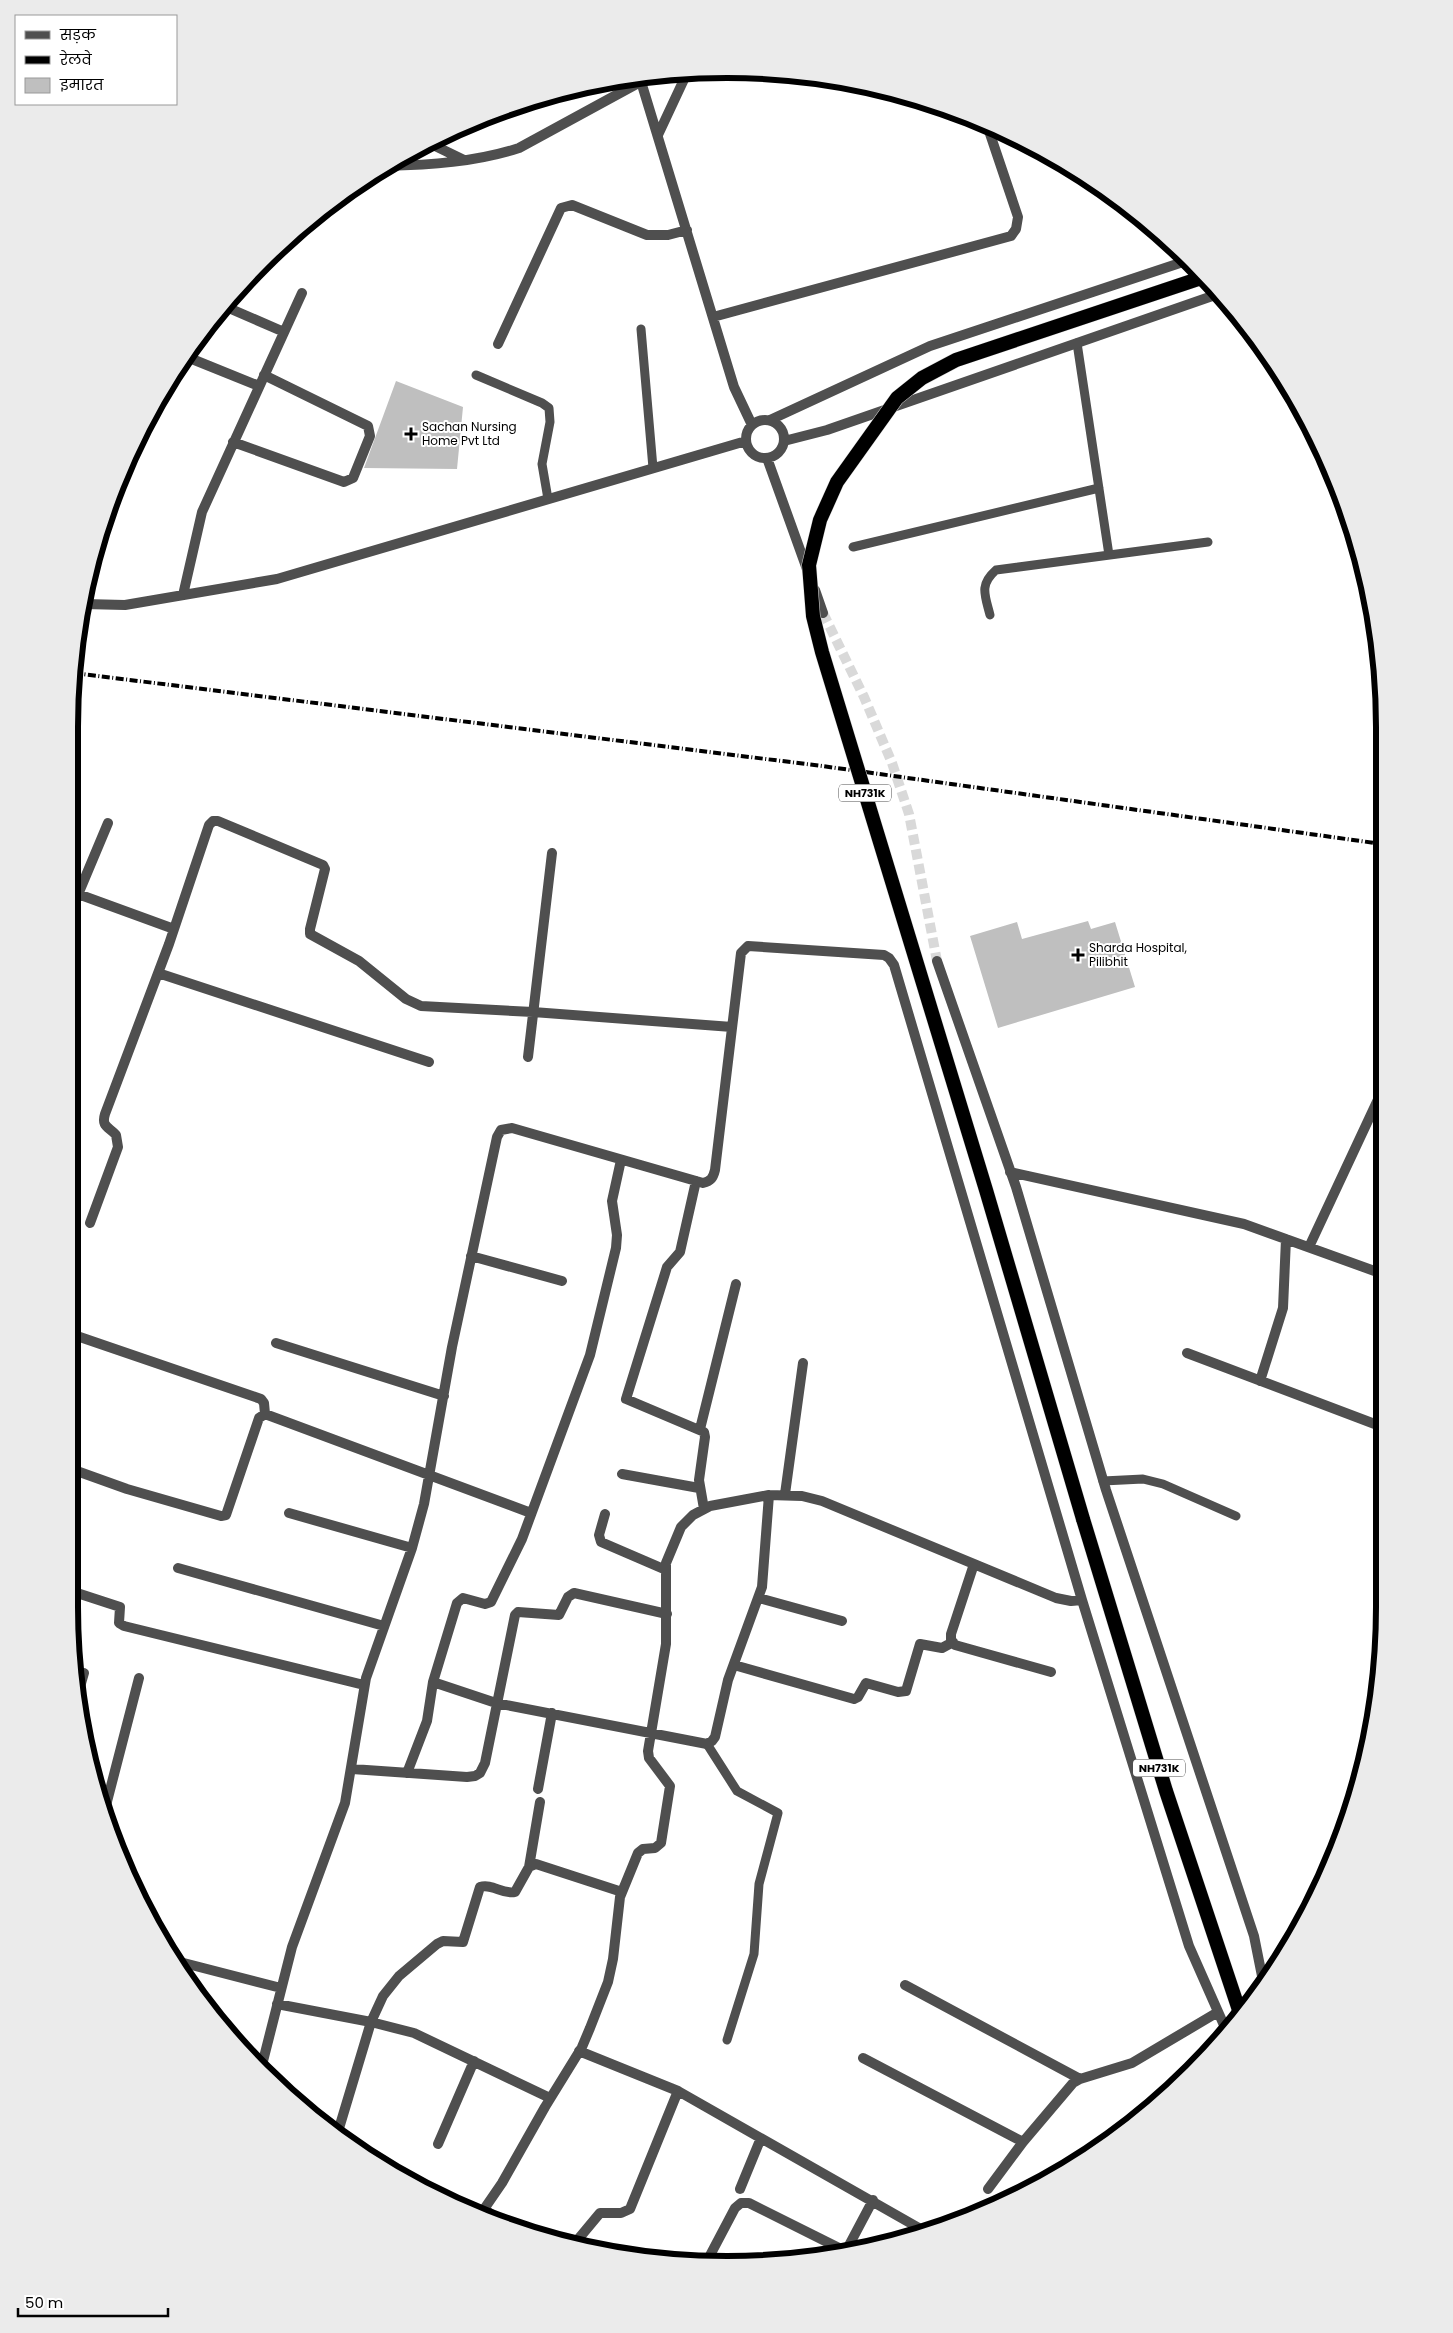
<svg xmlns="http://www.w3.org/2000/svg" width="1453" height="2333" font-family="Poppins,'Noto Sans Devanagari',sans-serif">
<rect width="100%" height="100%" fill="#fff"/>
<path fill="#bfbfbf" d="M 396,381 L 463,407 L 457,469 L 364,468 Z
M 1088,921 L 1091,929 L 1115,922 L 1135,987 L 998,1028 L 970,936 L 1017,922 L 1022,939 Z"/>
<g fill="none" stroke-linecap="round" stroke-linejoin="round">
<path stroke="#d9d9d9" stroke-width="10" stroke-dasharray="10 5" stroke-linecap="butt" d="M 823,613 L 864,697 L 892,763 L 909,814 L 937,961"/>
<defs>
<path id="trunk" d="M 1083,1519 L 1166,1791 L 1241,2016"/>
</defs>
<use href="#trunk" stroke="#dbdbdb" stroke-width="15"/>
<path stroke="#4f4f4f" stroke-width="9" d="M 641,329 L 653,468
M 1077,343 L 1109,555
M 476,375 L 542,403 L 549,408 L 550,422 L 542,464 L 548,499
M 853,547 L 1099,488
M 990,615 C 985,595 979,585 996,570 L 1208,542
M 1103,1481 L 1143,1479 L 1163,1484 L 1236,1516
M 707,1744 L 737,1791 L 778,1813 L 759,1884 L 754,1954 L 727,2040"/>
<path stroke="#4f4f4f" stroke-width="10" d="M 639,75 L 734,387 L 752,425
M 658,135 L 687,73
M 429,143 L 464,160
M 385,166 C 430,165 476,162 519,148 L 642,81
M 224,306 L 284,332
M 713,317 L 1011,236 L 1016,229 L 1018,217 L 987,125
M 498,344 L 561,208 L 572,205 L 647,235 L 668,235 L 687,230
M 187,357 L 259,386
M 770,420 L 930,346 L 1186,261
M746 439a19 19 0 1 1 38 0a19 19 0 1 1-38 0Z
M 784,441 L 827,430 L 1221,293
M 233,442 L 344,482 L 353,478 L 370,436 L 368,426 L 264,375
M 767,458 L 808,572
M 815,590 L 823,613
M 183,595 L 202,512 L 302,293
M 84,604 L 125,605 L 277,579 L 746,441
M 78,894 L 174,929
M 74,904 L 108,823
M 937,961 L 1016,1187 L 1106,1490 L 1254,1936 L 1263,1981
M 158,973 L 429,1062
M 528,1057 L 552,853
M 1010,1172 L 1244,1224 L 1380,1273
M 696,1181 L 680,1252 L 667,1267 L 626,1399 L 704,1432 L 705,1437 L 699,1480 L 704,1509
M 90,1223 L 118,1147 L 116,1135 C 109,1127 101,1127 105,1114 L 169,944 L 209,825 L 213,821 L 218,821 L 323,865 L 325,869 L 310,929 L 310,934 L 359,961 L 406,999 L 421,1006 L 533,1012 L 732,1027
M 1309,1247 L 1381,1093
M 471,1256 L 562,1281
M 74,1335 L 261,1399 L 264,1403 L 265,1414
M 276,1343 L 444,1396
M 1187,1353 L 1380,1426
M 1260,1381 L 1283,1308 L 1286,1239
M 700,1429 L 736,1284
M 74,1470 L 127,1489 L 221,1516 L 226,1515 L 259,1418 L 265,1414 L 531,1513
M 622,1474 L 699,1488
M 785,1494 L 803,1363
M 289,1513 L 412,1548
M 605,1514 L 599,1535 L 601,1542 L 666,1570
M 974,1564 L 951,1634 L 951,1641 L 955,1645 L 1051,1672
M 178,1568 L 384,1626
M 74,1592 L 120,1607 L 119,1623 L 124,1626 L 364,1685
M 759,1598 L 842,1621
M 734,1665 L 854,1699 L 858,1697 L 866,1683 L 898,1692 L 906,1691 L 920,1644 L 942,1648 L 953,1642
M 433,1682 L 496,1703 L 707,1744 L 712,1741 L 715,1737 L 728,1680 L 762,1587 L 769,1495
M 76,1701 L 84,1673
M 352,1769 L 467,1777 L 475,1776 L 480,1773 L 485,1763 L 515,1615 L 518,1612 L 559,1615 L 568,1597 L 574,1593 L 667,1614
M 407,1773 L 427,1721 L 433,1682 L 457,1603 L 463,1598 L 485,1604 L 491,1602 L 522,1539 L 590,1355 L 616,1248 L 617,1235 L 612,1201 L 621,1160
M 538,1789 L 552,1713
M 103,1817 L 139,1678
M 529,1867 L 540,1802
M 176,1961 L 281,1988
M 905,1985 L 1080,2079
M 277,2004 L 371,2022 L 414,2033 L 550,2098
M 579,2051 L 678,2091 L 926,2232
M 863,2058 L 1023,2142
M 262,2065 L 292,1947 L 345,1803 L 366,1678 L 412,1548 L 424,1504 L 452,1347 L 497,1137 L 501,1130 L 512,1128 L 703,1183 C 711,1181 713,1178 715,1170 L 741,953 L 748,946 L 884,955 L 889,958 L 894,965 L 1082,1600 L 1189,1946 L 1227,2032
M 337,2135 L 371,2022 L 383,1996 L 399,1976 L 437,1944 L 443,1941 L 463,1942 L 480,1887 C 492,1883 503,1895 515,1892 L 529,1867 L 536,1864 L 622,1892
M 438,2144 L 474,2061
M 740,2189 L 761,2138
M 988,2189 L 1023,2142 L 1073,2083 L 1080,2079 L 1132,2063 L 1218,2012
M 484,2209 L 509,2227
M 480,2215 L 502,2183 L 545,2107 L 582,2047 L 590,2028 L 608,1982 L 613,1959 L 620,1897 L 638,1853 L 643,1849 L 655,1848 L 661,1843 L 670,1786 L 649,1758 L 648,1751 L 666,1644 L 666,1563 L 681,1527 L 693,1515 L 710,1506 L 769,1495 L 802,1496 L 822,1501 L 1056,1598 L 1071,1601 L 1082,1600
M 575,2243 L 600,2213 L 621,2213 L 630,2209 L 678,2091
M 846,2251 L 873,2200
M 706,2263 L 735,2208 L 741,2203 L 749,2203 L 845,2251"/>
<use href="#trunk" stroke="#000" stroke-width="14"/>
<path stroke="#000" stroke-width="4" stroke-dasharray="8 2.5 1 2.5" stroke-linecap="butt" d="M 74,673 L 822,766 L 1382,844"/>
<defs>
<path id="trunk-bridge" d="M 1083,1519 L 986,1190 L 822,652 L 813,616 L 809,565 L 820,520 L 837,482 L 897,398 L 922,378 L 956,360 L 1204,277"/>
</defs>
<use href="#trunk-bridge" stroke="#dbdbdb" stroke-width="15" stroke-linecap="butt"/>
<use href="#trunk-bridge" stroke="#000" stroke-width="14"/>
</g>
<g fill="#000" stroke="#fff" stroke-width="2">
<path d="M408.5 426.5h5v5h5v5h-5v5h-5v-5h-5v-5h5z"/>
<path d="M1075.5 947.5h5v5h5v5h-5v5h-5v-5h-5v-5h5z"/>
</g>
<g text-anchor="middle" stroke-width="4" stroke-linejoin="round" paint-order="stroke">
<g fill="#fff" stroke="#4c4c4c" stroke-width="1">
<rect x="839" y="784.5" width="52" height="17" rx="4"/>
<rect x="1133" y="1759.5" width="52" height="17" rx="4"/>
</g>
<g font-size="11" font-weight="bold" fill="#000">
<text x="865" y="797">NH731K</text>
<text x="1159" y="1772">NH731K</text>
</g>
<g font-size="12" fill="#000" stroke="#fff" text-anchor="start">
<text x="422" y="431">Sachan Nursing<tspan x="422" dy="14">Home Pvt Ltd</tspan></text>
<text x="1089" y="952">Sharda Hospital,<tspan x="1089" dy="14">Pilibhit</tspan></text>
</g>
</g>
<path d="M0 0H1453V2333H0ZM727 78H727A649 649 0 0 1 1376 727V1607A649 649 0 0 1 727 2256H727A649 649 0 0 1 78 1607V727A649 649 0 0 1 727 78Z" fill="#ebebeb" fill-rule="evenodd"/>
<path fill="none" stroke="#000" stroke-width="6" d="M727 78H727A649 649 0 0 1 1376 727V1607A649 649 0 0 1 727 2256H727A649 649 0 0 1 78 1607V727A649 649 0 0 1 727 78Z"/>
<rect x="15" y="15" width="162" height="90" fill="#ffffff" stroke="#999999"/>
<rect x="25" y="31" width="25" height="8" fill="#4f4f4f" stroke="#999999"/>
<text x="60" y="40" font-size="15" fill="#000000">सड़क</text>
<rect x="25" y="56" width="25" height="8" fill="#000000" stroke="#999999"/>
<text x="60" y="65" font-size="15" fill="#000000">रेलवे</text>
<rect x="25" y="78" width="25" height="15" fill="#bfbfbf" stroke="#999999"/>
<text x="60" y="90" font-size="15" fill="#000000">इमारत</text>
<path d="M18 2308v8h150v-8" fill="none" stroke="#000000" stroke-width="2.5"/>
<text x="25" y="2308" font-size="15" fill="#000000" stroke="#ffffff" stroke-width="4" paint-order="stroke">50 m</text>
</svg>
